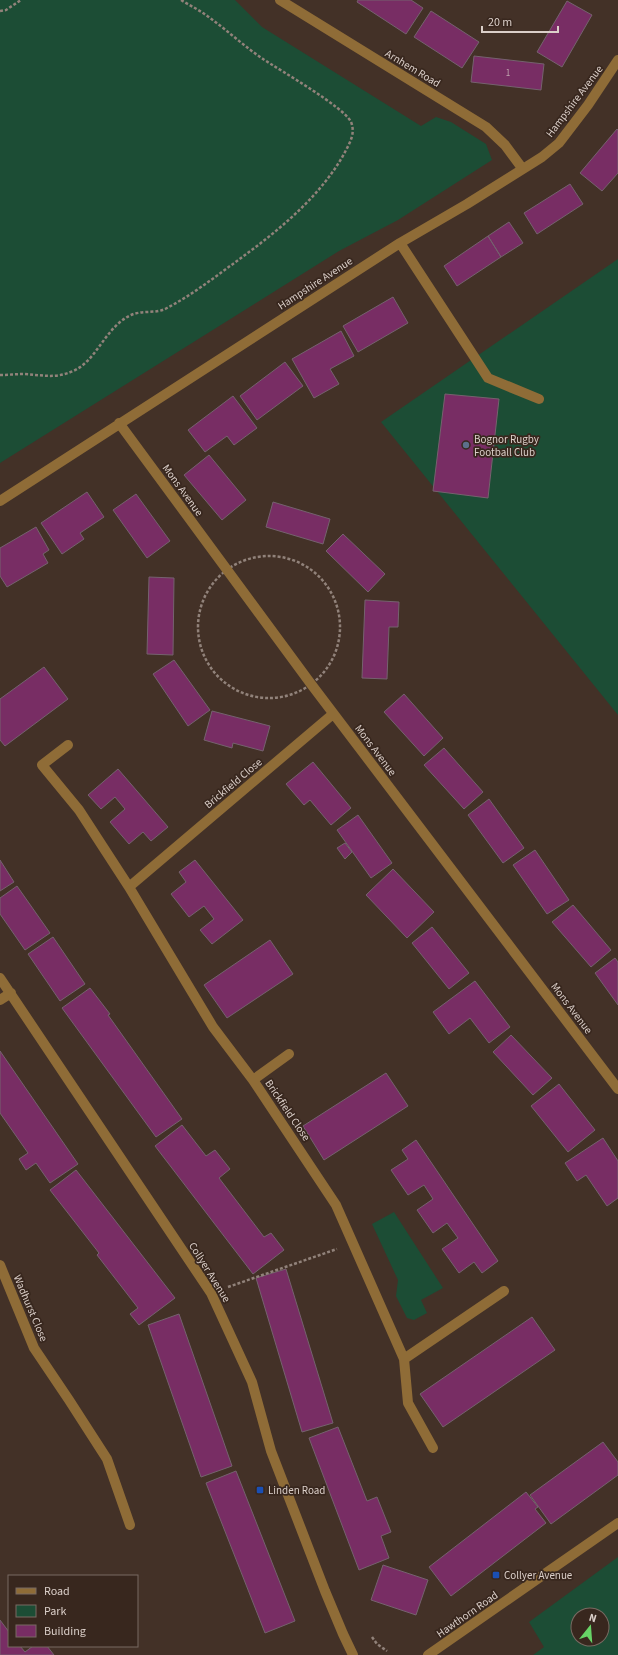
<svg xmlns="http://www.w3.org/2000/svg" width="618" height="1655" font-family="'Source Sans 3',sans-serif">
<rect width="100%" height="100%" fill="#433127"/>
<path fill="#1c4d35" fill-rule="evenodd" d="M 0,0 L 235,0 L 262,27 L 421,126 L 436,117 L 451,122 L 486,144 L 492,160 L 398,220 L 339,251 L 0,463 Z
M 618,259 L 618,715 L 381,422 Z
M 394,1212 L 443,1288 L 421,1300 L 427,1313 L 414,1320 L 407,1318 L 396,1296 L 398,1280 L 372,1224 Z
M 618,1557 L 618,1655 L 533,1655 L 544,1647 L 529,1622 ZM 578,1615 L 602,1615 L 602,1639 L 578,1639 Z"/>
<path fill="#782d64" stroke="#75626e" d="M 358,0 L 411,0 L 423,8 L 406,34 L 357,2 Z
M 567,1 L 592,15 L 562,67 L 537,52 Z
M 431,11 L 479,42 L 462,68 L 414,37 Z
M 474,56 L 544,64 L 541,90 L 471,82 Z
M 617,129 L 618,130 L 618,173 L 602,191 L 580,173 Z
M 570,184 L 583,204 L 537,234 L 524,213 Z
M 509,222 L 523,243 L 501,257 L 488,236 Z
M 488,236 L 501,257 L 457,286 L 444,266 Z
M 393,297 L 408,323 L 358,352 L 343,326 Z
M 341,331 L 354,356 L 330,369 L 339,384 L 314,398 L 292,359 Z
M 285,362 L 303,386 L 257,420 L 240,396 Z
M 445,394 L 499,399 L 488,498 L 433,491 Z
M 233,396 L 257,428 L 234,445 L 227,436 L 205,452 L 188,430 Z
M 209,455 L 246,500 L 222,520 L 184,475 Z
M 87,492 L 104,517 L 80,533 L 84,539 L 62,554 L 41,523 Z
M 136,494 L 170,541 L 147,558 L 113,510 Z
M 273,502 L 330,519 L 323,544 L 266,527 Z
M 36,527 L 49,550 L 43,554 L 48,563 L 7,587 L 0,576 L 0,548 Z
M 343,534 L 385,574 L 368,592 L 326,551 Z
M 149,577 L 174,578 L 173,655 L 147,654 Z
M 365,600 L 399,602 L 398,627 L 389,627 L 387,679 L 362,678 Z
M 174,660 L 210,710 L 188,726 L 153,674 Z
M 44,667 L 68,699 L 5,746 L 0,740 L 0,699 Z
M 404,694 L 443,738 L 424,756 L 384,712 Z
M 212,711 L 270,726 L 263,751 L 233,743 L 232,748 L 204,740 Z
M 444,748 L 483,792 L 464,809 L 424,765 Z
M 313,762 L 351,808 L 331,825 L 310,800 L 304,805 L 286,784 Z
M 118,769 L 168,827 L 151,841 L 143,832 L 129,844 L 110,822 L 125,809 L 115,797 L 101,809 L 88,795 Z
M 489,799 L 524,848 L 503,863 L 468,815 Z
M 358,815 L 392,863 L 371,878 L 337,830 Z
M 345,843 L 352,852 L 345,859 L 337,848 Z
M 535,850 L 569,900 L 547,914 L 513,865 Z
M 0,860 L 14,882 L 0,891 Z
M 195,860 L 243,920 L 212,944 L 200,930 L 214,919 L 204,906 L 189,917 L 171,894 L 186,882 L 179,872 Z
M 393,869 L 434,912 L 407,938 L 366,895 Z
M 17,886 L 50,933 L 25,950 L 0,914 L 0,898 Z
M 573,905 L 611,950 L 591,967 L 552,922 Z
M 432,927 L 469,973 L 449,989 L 412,943 Z
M 53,937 L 85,984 L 60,1001 L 28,954 Z
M 270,940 L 293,974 L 227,1018 L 204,985 Z
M 615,958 L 618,962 L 618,1005 L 595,973 Z
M 475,981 L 510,1027 L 489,1043 L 470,1018 L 449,1034 L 433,1012 Z
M 90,988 L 110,1014 L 108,1015 L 182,1119 L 156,1137 L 62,1008 Z
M 511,1035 L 552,1078 L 533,1095 L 493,1052 Z
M 0,1051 L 78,1164 L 50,1183 L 36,1163 L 26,1170 L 19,1159 L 28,1153 L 0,1113 Z
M 386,1073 L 408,1106 L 324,1160 L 303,1126 Z
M 559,1084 L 595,1130 L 568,1152 L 531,1106 Z
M 182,1125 L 206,1156 L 215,1150 L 230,1169 L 219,1178 L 264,1237 L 271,1233 L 284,1250 L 253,1274 L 155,1146 Z
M 603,1138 L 618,1161 L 618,1198 L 607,1206 L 586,1175 L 577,1181 L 565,1163 Z
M 416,1140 L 498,1261 L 482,1273 L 474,1262 L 459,1273 L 442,1249 L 458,1238 L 447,1223 L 433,1233 L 417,1210 L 433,1199 L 424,1185 L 408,1195 L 391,1170 L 408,1159 L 402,1150 Z
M 76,1170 L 175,1298 L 139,1325 L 130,1314 L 138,1308 L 97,1255 L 99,1253 L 50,1190 Z
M 286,1269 L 333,1423 L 302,1432 L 256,1278 Z
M 179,1314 L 232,1466 L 201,1477 L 148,1325 Z
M 532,1317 L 555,1350 L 443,1427 L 420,1394 Z
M 338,1427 L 367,1501 L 377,1497 L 391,1532 L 381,1536 L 389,1558 L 359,1570 L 309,1438 Z
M 603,1442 L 618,1462 L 618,1475 L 551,1524 L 530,1495 Z
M 236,1471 L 295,1621 L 265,1633 L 206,1483 Z
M 526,1492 L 538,1507 L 535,1509 L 546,1523 L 451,1596 L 429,1567 Z
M 383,1565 L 428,1580 L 416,1615 L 371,1600 Z
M 0,1620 L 9,1632 L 9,1646 L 20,1646 L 25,1652 L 33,1646 L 47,1646 L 54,1655 L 0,1655 Z"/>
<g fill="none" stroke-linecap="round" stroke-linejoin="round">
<path stroke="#91827a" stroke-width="2.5" stroke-dasharray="3 2" stroke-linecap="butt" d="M 0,11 L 6,10 L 21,0
M 0,375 C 8,375 16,374 24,374 C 42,375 56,379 73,371 C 97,361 105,327 131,315 C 142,310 157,314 167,308 C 188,297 207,283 226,269 C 270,237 317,202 344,154 C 349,144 356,134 351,122 C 344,107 281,71 263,59 C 245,47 228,31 210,18 C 201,11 191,6 181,0
M198 627a71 71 0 1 1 142 0a71 71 0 1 1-142 0Z
M 228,1287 L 337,1249
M 372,1637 L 377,1644 L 387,1651"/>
<path stroke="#8f6c37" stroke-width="10" d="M 280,0 L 486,127 L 505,145 L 522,168
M 400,243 L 488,378 L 539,399
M 119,423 L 311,684 L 618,1089
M 0,501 L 400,243 L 467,204 L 542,157 L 559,143 L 588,105 L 618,60
M 68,745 L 42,765 L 79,810 L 129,887 L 213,1027 L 253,1080 L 336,1205 L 404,1359 L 408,1403 L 433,1448
M 129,887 L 333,714
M 0,978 L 211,1293 L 252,1382 L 271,1451 L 325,1591 L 343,1634 L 353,1655
M 0,1000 L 11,993
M 253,1080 L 289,1054
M 0,1265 L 34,1348 L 69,1400 L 107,1459 L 130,1525
M 404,1359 L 504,1291
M 428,1655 L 618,1523"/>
</g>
<circle fill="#5c6f8a" stroke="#38271e" stroke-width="1.5" cx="466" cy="445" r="4"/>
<g fill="#1a4fb4" stroke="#38271e" stroke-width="1.5">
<rect x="256" y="1486" width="8" height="8" rx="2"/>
<rect x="492" y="1571" width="8" height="8" rx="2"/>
</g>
<g text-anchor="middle" stroke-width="3.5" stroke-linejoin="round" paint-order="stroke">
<g font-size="9" fill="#c2a6b0">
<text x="508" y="76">1</text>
</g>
<g font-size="11" fill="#dbcfc9" stroke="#38271e">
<text transform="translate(413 68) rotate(31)" y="4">Arnhem Road</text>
<text transform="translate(574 101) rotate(-53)" y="4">Hampshire Avenue</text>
<text transform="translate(315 283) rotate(-33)" y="4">Hampshire Avenue</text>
<text transform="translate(183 490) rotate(54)" y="4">Mons Avenue</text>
<text transform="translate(376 750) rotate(53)" y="4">Mons Avenue</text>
<text transform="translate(233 783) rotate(-40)" y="4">Brickfield Close</text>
<text transform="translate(572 1008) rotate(53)" y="4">Mons Avenue</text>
<text transform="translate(288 1110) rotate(56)" y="4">Brickfield Close</text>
<text transform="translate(210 1272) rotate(58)" y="4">Collyer Avenue</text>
<text transform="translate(31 1308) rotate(67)" y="4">Wadhurst Close</text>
<text transform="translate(467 1614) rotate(-35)" y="4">Hawthorn Road</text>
</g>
<g font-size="11" fill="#dbcfc9" stroke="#38271e" text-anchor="start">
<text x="474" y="443">Bognor Rugby<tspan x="474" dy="13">Football Club</tspan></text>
<text x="268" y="1494">Linden Road</text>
<text x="504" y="1579">Collyer Avenue</text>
</g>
</g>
<rect x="8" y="1575" width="130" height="72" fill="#38271e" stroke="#796a62"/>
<rect x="16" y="1588" width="20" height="6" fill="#8f6c37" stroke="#796a62"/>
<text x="44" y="1595" font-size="12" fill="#dbcfc9">Road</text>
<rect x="16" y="1605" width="20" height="12" fill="#1c4d35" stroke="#796a62"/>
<text x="44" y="1615" font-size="12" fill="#dbcfc9">Park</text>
<rect x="16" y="1625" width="20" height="12" fill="#782d64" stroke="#796a62"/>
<text x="44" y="1635" font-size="12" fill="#dbcfc9">Building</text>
<g transform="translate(590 1627) rotate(17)"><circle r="19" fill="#38271e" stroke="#796a62"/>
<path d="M0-3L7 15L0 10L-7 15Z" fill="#67d466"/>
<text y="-6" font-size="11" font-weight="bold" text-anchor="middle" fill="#dbcfc9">N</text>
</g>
<path d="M482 26v6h76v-6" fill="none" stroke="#dbcfc9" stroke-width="2"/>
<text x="488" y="26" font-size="12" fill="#dbcfc9" stroke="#38271e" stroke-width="3" paint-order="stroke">20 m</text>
</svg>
